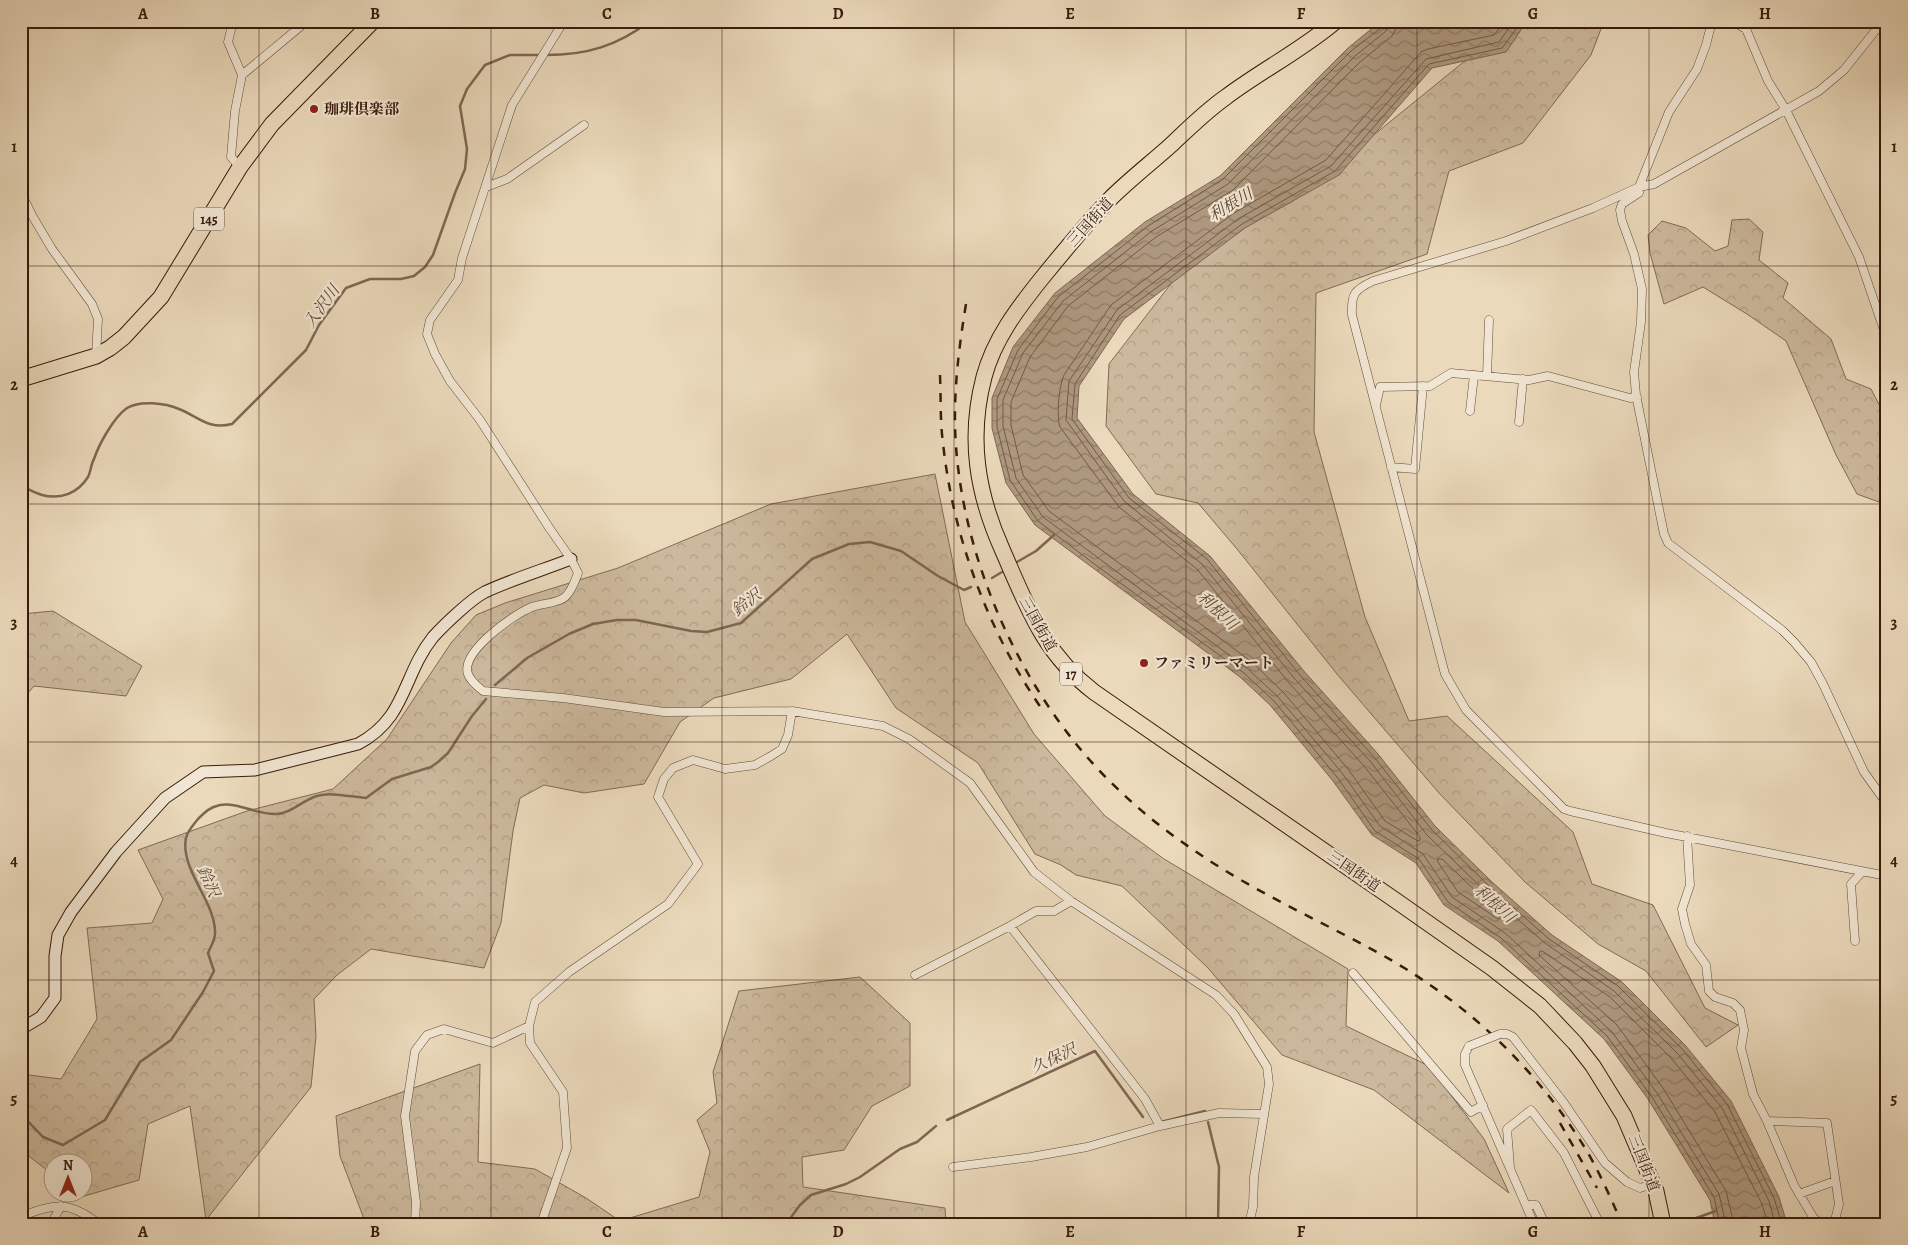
<svg xmlns="http://www.w3.org/2000/svg" width="1908" height="1245" font-family="Alegreya,'Noto Serif JP',serif">
<defs>
<pattern id="forest-crowns" width="20" height="18" patternUnits="userSpaceOnUse" patternTransform="scale(1.25)"><rect width="20" height="18" fill="#ccb99d"/><path d="M2 6a3 3 0 1 1 6 0M12 15a3 3 0 1 1 6 0" fill="none" stroke="#b09e86"/></pattern>
<pattern id="water-waves" width="16" height="10" patternUnits="userSpaceOnUse" patternTransform="scale(1.25)"><rect width="16" height="10" fill="#ad987f"/><path d="M0 5q4-4 8 0t8 0" fill="none" stroke="#8e7b66"/></pattern>
</defs>
<rect width="100%" height="100%" fill="#ead9bb"/>
<filter id="stains"><feTurbulence type="fractalNoise" baseFrequency=".004" numOctaves="4"/><feColorMatrix values="0 0 0 0 .2 0 0 0 0 .09 0 0 0 0 .02 0 0 0 .5 -.17"/></filter>
<radialGradient id="worn" r=".72"><stop offset=".6" stop-color="#630" stop-opacity="0"/><stop offset="1" stop-color="#630" stop-opacity=".3"/></radialGradient>
<path fill="url(#forest-crowns)" stroke="#826a54" d="M 1514,21 L 1604,21 L 1591,55 L 1523,143 L 1449,171 L 1427,254 L 1316,293 L 1314,432 L 1365,617 L 1409,721 L 1447,716 L 1573,832 L 1592,884 L 1653,905 L 1705,1008 L 1738,1025 L 1706,1047 L 1646,971 L 1598,944 L 1525,882 L 1439,793 L 1337,674 L 1237,549 L 1198,503 L 1156,494 L 1106,426 L 1109,364 L 1217,224 L 1290,203 Z
M 1749,219 L 1763,232 L 1759,260 L 1788,283 L 1783,298 L 1831,339 L 1846,379 L 1871,389 L 1887,420 L 1887,505 L 1857,494 L 1836,455 L 1786,341 L 1747,314 L 1703,287 L 1664,304 L 1650,253 L 1648,235 L 1662,221 L 1686,228 L 1715,251 L 1728,246 L 1732,220 Z
M 935,474 L 965,622 L 1034,734 L 1105,816 L 1164,859 L 1348,969 L 1346,1026 L 1429,1066 L 1484,1139 L 1509,1193 L 1374,1090 L 1282,1055 L 1208,968 L 1122,886 L 1076,875 L 1061,865 L 1035,854 L 978,763 L 896,708 L 847,634 L 791,679 L 714,698 L 680,722 L 644,784 L 584,793 L 544,785 L 520,798 L 513,831 L 501,923 L 484,968 L 371,949 L 337,975 L 314,999 L 316,1036 L 311,1087 L 206,1220 L 190,1106 L 148,1124 L 139,1180 L 81,1197 L 76,1193 L 82,1192 L 82,1162 L 52,1162 L 52,1174 L 21,1150 L 21,1074 L 61,1079 L 97,1019 L 87,928 L 152,923 L 163,899 L 138,850 L 247,811 L 333,789 L 387,739 L 451,643 L 476,615 L 505,603 L 618,568 L 771,504 Z
M 53,611 L 142,666 L 126,696 L 34,686 L 21,701 L 21,614 Z
M 860,977 L 910,1023 L 910,1086 L 872,1106 L 844,1150 L 802,1157 L 803,1187 L 945,1208 L 946,1224 L 366,1224 L 340,1156 L 336,1116 L 480,1064 L 478,1162 L 535,1169 L 586,1198 L 620,1221 L 699,1197 L 710,1152 L 697,1120 L 717,1103 L 713,1072 L 739,991 Z"/>
<path fill="url(#water-waves)" stroke="#7e6651" d="M 1381,21 L 1527,21 L 1506,52 L 1432,68 L 1339,175 L 1245,228 L 1124,319 L 1079,386 L 1077,418 L 1133,494 L 1210,556 L 1303,670 L 1378,754 L 1435,826 L 1492,882 L 1552,935 L 1622,982 L 1685,1045 L 1731,1101 L 1779,1197 L 1787,1224 L 1715,1224 L 1710,1200 L 1648,1099 L 1604,1039 L 1498,941 L 1444,905 L 1416,863 L 1372,835 L 1333,781 L 1270,705 L 1240,677 L 1035,525 L 1006,483 L 992,428 L 992,398 L 1013,347 L 1055,293 L 1145,222 L 1220,176 L 1348,48 Z"/>
<g fill="none" stroke-linecap="round" stroke-linejoin="round">
<path stroke="#725945" stroke-width="1" d="M 1383,21 L 1382,27 L 1351,51 L 1223,179 L 1148,226 L 1058,297 L 1018,350 L 997,399 L 997,427 L 1010,480 L 1038,521 L 1097,566 L 1244,673 L 1274,701 L 1337,777 L 1375,831 L 1419,859 L 1448,902 L 1501,938 L 1607,1036 L 1652,1097 L 1714,1197 L 1720,1224
M 1390,21 L 1386,31 L 1355,56 L 1228,184 L 1152,231 L 1063,301 L 1023,353 L 1003,400 L 1003,426 L 1016,478 L 1043,517 L 1248,669 L 1278,697 L 1342,773 L 1380,826 L 1423,854 L 1452,897 L 1505,933 L 1612,1032 L 1657,1093 L 1719,1194 L 1726,1224
M 1397,21 L 1396,29 L 1392,36 L 1360,62 L 1233,190 L 1156,237 L 1068,306 L 1030,357 L 1011,402 L 1011,425 L 1023,475 L 1049,511 L 1253,663 L 1284,693 L 1348,769 L 1385,821 L 1418,841 L 1420,840 L 1420,837 L 1364,766 L 1289,683 L 1197,569 L 1119,507 L 1060,427 C 1056,416 1059,386 1064,375 L 1111,305 L 1234,213 L 1326,160 L 1421,52 L 1428,49 L 1494,35 L 1505,21
M 1514,21 L 1499,42 L 1426,59 L 1331,166 L 1238,219 L 1117,310 L 1069,381 L 1066,420 L 1124,501 L 1202,564 L 1294,678 L 1370,761 L 1427,835 L 1484,890 L 1545,943 L 1614,991 L 1677,1053 L 1722,1108 L 1769,1201 L 1775,1224
M 1522,21 L 1502,48 L 1429,64 L 1335,171 L 1242,224 L 1120,315 L 1075,384 L 1072,419 L 1129,498 L 1207,559 L 1299,674 L 1374,757 L 1432,830 L 1489,886 L 1549,939 L 1618,986 L 1682,1049 L 1727,1104 L 1774,1198 L 1782,1224
M 1438,859 L 1442,859 L 1501,915 L 1501,918 L 1498,919 L 1458,892 L 1438,862 Z
M 1734,1224 L 1726,1191 L 1663,1088 L 1617,1025 L 1539,955 L 1540,951 L 1542,951 L 1610,997 L 1671,1058 L 1715,1112 L 1762,1204 L 1768,1224"/>
<path stroke="#7e6651" stroke-width="2.5" d="M 546,55 C 587,55 617,46 650,21
M 21,486 C 28,489 35,493 42,495 C 61,500 78,493 88,477 C 91,471 91,464 94,459 C 99,444 114,417 127,408 C 140,400 165,403 179,409 C 199,417 208,430 232,424 L 306,350 L 319,325 L 346,288 L 370,279 L 401,279 L 414,276 L 425,267 L 433,255 L 455,193 L 465,169 L 467,149 L 460,106 L 467,89 L 485,65 L 510,55 L 540,55
M 1017,562 L 1036,551 L 1054,535
M 992,578 L 1002,572
M 495,685 L 527,658 L 569,634 L 593,624 L 617,620 L 636,620 L 691,631 L 707,632 L 741,623 L 812,559 L 849,544 L 870,542 L 901,551 L 938,576 L 964,590 L 971,587
M 21,1114 L 43,1137 L 63,1145 L 105,1120 L 140,1062 L 171,1040 L 203,992 L 214,971 L 208,953 C 211,946 216,939 215,931 C 214,900 180,869 186,838 C 187,832 194,824 198,819 C 205,812 210,807 220,805 C 239,802 257,815 276,814 C 289,814 301,802 314,797 C 330,791 350,797 366,798 L 392,779 L 431,767 L 438,762 L 448,753 L 472,716 L 486,699
M 947,1120 L 1095,1051 L 1143,1117
M 1161,1122 L 1205,1111
M 1208,1122 L 1219,1167 L 1218,1224
M 786,1224 L 800,1205 L 811,1195 L 846,1184 L 860,1177 L 900,1149 L 917,1142 L 936,1126
M 1679,1224 L 1716,1211"/>
<defs>
<path id="street" d="M 233,21 L 228,42 L 242,75 L 235,111 L 231,157 L 240,167
M 564,21 L 512,105 L 462,258 L 458,280 L 430,320 L 427,334 L 435,354 L 450,381 L 480,420 L 550,529 L 571,559 L 578,573 C 575,581 572,591 565,597 C 557,604 542,603 532,607 C 514,614 460,652 468,674 C 470,680 478,687 483,691 L 563,698 L 664,712 L 792,711 L 883,726 L 909,739 L 970,783 L 1034,872 L 1071,901 L 1216,995 L 1234,1014 L 1267,1067 L 1269,1084 L 1254,1177 L 1253,1207 L 1249,1224
M 1712,21 L 1706,45 L 1697,69 L 1669,112 L 1639,187 L 1593,208 L 1506,241 L 1373,281 C 1354,290 1351,294 1352,315 L 1445,674 L 1466,710 L 1564,809 L 1570,811 L 1666,833 L 1887,876
M 1732,21 L 1746,29 L 1768,81 L 1786,110 L 1859,257 L 1887,339
M 1883,21 L 1844,70 L 1819,91 L 1654,184 L 1639,187 L 1639,193 L 1622,204 L 1620,210 L 1622,221 L 1634,254 L 1642,289 L 1641,322 L 1634,372 L 1636,395 L 1664,534 L 1668,543 L 1782,630 L 1794,642 L 1811,662 L 1823,684 L 1864,772 L 1887,804
M 242,75 L 307,21
M 486,187 L 507,179 L 584,125
M 21,193 L 33,217 L 52,249 L 92,304 L 98,319 L 96,356
M 1487,376 L 1489,320
M 1376,405 L 1380,387 L 1430,386 L 1451,373 L 1529,380 L 1548,376 L 1630,398 L 1637,397
M 1470,411 L 1474,375
M 1519,422 L 1523,379
M 1391,467 L 1415,469 L 1423,386
M 1687,836 L 1690,885 L 1682,909 L 1685,924 L 1691,944 L 1706,965 L 1709,991 L 1715,997 L 1733,1003 L 1740,1010 L 1744,1030 L 1741,1048 L 1753,1094 L 1767,1121 L 1794,1185 L 1813,1217 L 1820,1224
M 1010,926 L 1145,1099 L 1160,1126
M 1855,941 L 1851,884 L 1862,872
M 1353,973 L 1471,1112 L 1483,1105
M 915,975 L 1010,926 L 1036,911 L 1054,911 L 1071,901
M 1500,1034 L 1507,1034 L 1513,1037 L 1564,1103 L 1605,1163 L 1627,1182 L 1640,1188 L 1653,1184
M 1469,1046 L 1465,1054 L 1465,1065 L 1534,1224
M 1767,1121 L 1827,1123 L 1839,1204 L 1834,1224
M 953,1167 L 1031,1157 L 1087,1147 L 1160,1126 L 1219,1113 L 1263,1114
M 1510,1167 L 1507,1129 L 1531,1110 L 1564,1153 L 1598,1220 L 1593,1224
M 1799,1194 L 1835,1181
M 1526,1205 L 1536,1205 L 1545,1224
M 21,1216 C 56,1204 68,1200 99,1224
M 51,1224 L 61,1206
M 415,1224 L 416,1202 L 405,1116 L 415,1051 L 427,1035 L 444,1029 L 493,1043 L 529,1026
M 541,1224 L 567,1148 L 563,1092 L 530,1043 L 529,1026 L 535,1002 L 569,972 L 668,904 L 698,864 L 658,797 L 664,779 L 673,768 L 693,760 L 725,769 L 755,765 L 771,756 L 782,749 L 788,735 L 792,711"/>
<path id="secondary" d="M 21,1029 L 41,1017 L 55,998 L 55,956 L 58,935 L 71,912 L 116,852 L 165,798 L 203,772 L 255,770 L 358,744 C 407,718 402,676 433,637 C 444,625 471,599 485,592 C 513,579 543,570 571,559"/>
<path id="highway" d="M 1336,21 C 1302,50 1262,70 1226,97 C 1206,111 1189,128 1171,145 C 1151,163 1129,180 1110,199 C 1086,224 1064,251 1042,278 C 1018,308 994,339 984,377 C 968,438 977,493 1002,549 C 1027,606 1043,653 1094,692 L 1395,900 L 1492,968 L 1540,1006 L 1575,1043 L 1593,1066 L 1624,1116 L 1656,1191 L 1663,1224
M 21,379 L 96,356 L 110,348 L 124,337 L 161,297 L 240,167 L 272,124 L 373,21"/>
</defs>
<use href="#street" stroke="#644a37" stroke-width="9"/>
<use href="#secondary" stroke="#381a0b" stroke-width="13"/>
<use href="#highway" stroke="#381a0b" stroke-width="17"/>
<use href="#street" stroke="#f1e6d3" stroke-width="8"/>
<use href="#secondary" stroke="#f1e6d3" stroke-width="11"/>
<use href="#highway" stroke="#ead9bb" stroke-width="15"/>
<path stroke="#381a0b" stroke-width="2.5" stroke-dasharray="9 9" stroke-linecap="butt" d="M 966,304 C 957,359 951,411 958,467 C 972,586 1034,712 1122,793 C 1145,815 1171,835 1198,853 C 1256,893 1323,922 1384,956 C 1462,1000 1530,1062 1578,1137 C 1596,1164 1609,1194 1622,1224
M 940,375 C 941,398 940,421 943,443 C 953,538 989,634 1044,712
M 1560,1123 L 1597,1188"/>
<defs>
<path id="street-bridge" d="M 1469,1046 L 1500,1034"/>
</defs>
<use href="#street-bridge" stroke="#644a37" stroke-width="9" stroke-linecap="butt"/>
<use href="#street-bridge" stroke="#f1e6d3" stroke-width="8"/>
</g>
<path fill="none" stroke="#381a0b" stroke-width="1" stroke-opacity="0.55" d="M 259,21 L 259,1224M 491,21 L 491,1224M 722,21 L 722,1224M 954,21 L 954,1224M 1186,21 L 1186,1224M 1417,21 L 1417,1224M 1649,21 L 1649,1224M 21,266 L 1887,266M 21,504 L 1887,504M 21,742 L 1887,742M 21,980 L 1887,980"/>
<g fill="#8f2418" stroke="#f1e6d3" stroke-width="2">
<circle cx="314" cy="109" r="5"/>
<circle cx="1144" cy="663" r="5"/>
</g>
<g text-anchor="middle" stroke-width="4.5" stroke-linejoin="round" paint-order="stroke">
<g fill="#f1e6d3" stroke="#705747" stroke-width="1">
<rect x="194" y="207.5" width="30" height="23" rx="4"/>
<rect x="1060" y="662.5" width="22" height="23" rx="4"/>
</g>
<g font-size="14" font-weight="bold" fill="#381a0b">
<text x="209" y="224">145</text>
<text x="1071" y="679">17</text>
</g>
<g font-size="15" font-weight="bold" fill="#381a0b" stroke="#f1e6d3" text-anchor="start">
<text x="324" y="114">珈琲倶楽部</text>
<text x="1154" y="668">ファミリーマート</text>
</g>
<g font-size="15" fill="#381a0b" stroke="#f1e6d3">
<text transform="translate(1090 222) rotate(-48)" y="5">三国街道</text>
<text transform="translate(1038 624) rotate(61)" y="5">三国街道</text>
<text transform="translate(1354 871) rotate(35)" y="5">三国街道</text>
<text transform="translate(1644 1163) rotate(69)" y="5">三国街道</text>
</g>
<g font-size="16" font-style="italic" fill="#614634" stroke="#f1e6d3">
<text transform="translate(1230 204) rotate(-31)" y="6">利根川</text>
<text transform="translate(321 306) rotate(-54)" y="6">入沢川</text>
<text transform="translate(746 602) rotate(-38)" y="6">鈴沢</text>
<text transform="translate(1218 610) rotate(43)" y="6">利根川</text>
<text transform="translate(209 881) rotate(66)" y="6">鈴沢</text>
<text transform="translate(1495 903) rotate(42)" y="6">利根川</text>
<text transform="translate(1053 1058) rotate(-25)" y="6">久保沢</text>
</g>
</g>
<rect width="1908" height="1245" fill="none" stroke="#ead9bb" stroke-width="55"/>
<g transform="translate(68 1178)"><circle r="24" fill="#f1e6d3" stroke="#a79483"/>
<path d="M0-4L9 19L0 12L-9 19Z" fill="#8f2418"/>
<text y="-8" font-size="14" font-weight="bold" text-anchor="middle" fill="#381a0b">N</text>
</g>
<rect x="28" y="28" width="1852" height="1190" fill="none" stroke="#381a0b" stroke-width="2"/>
<g font-size="16" text-anchor="middle" font-weight="bold" fill="#381a0b">
<text x="143" y="19">A</text>
<text x="375" y="19">B</text>
<text x="607" y="19">C</text>
<text x="838" y="19">D</text>
<text x="1070" y="19">E</text>
<text x="1301" y="19">F</text>
<text x="1533" y="19">G</text>
<text x="1765" y="19">H</text>
<text x="14" y="152">1</text>
<text x="1894" y="152">1</text>
<text x="14" y="390">2</text>
<text x="1894" y="390">2</text>
<text x="14" y="628">3</text>
<text x="1894" y="628">3</text>
<text x="14" y="866">4</text>
<text x="1894" y="866">4</text>
<text x="14" y="1104">5</text>
<text x="1894" y="1104">5</text>
<text x="143" y="1237">A</text>
<text x="375" y="1237">B</text>
<text x="607" y="1237">C</text>
<text x="838" y="1237">D</text>
<text x="1070" y="1237">E</text>
<text x="1301" y="1237">F</text>
<text x="1533" y="1237">G</text>
<text x="1765" y="1237">H</text>
</g>
<rect width="100%" height="100%" filter="url(#stains)"/>
<rect width="100%" height="100%" fill="url(#worn)"/>
</svg>
